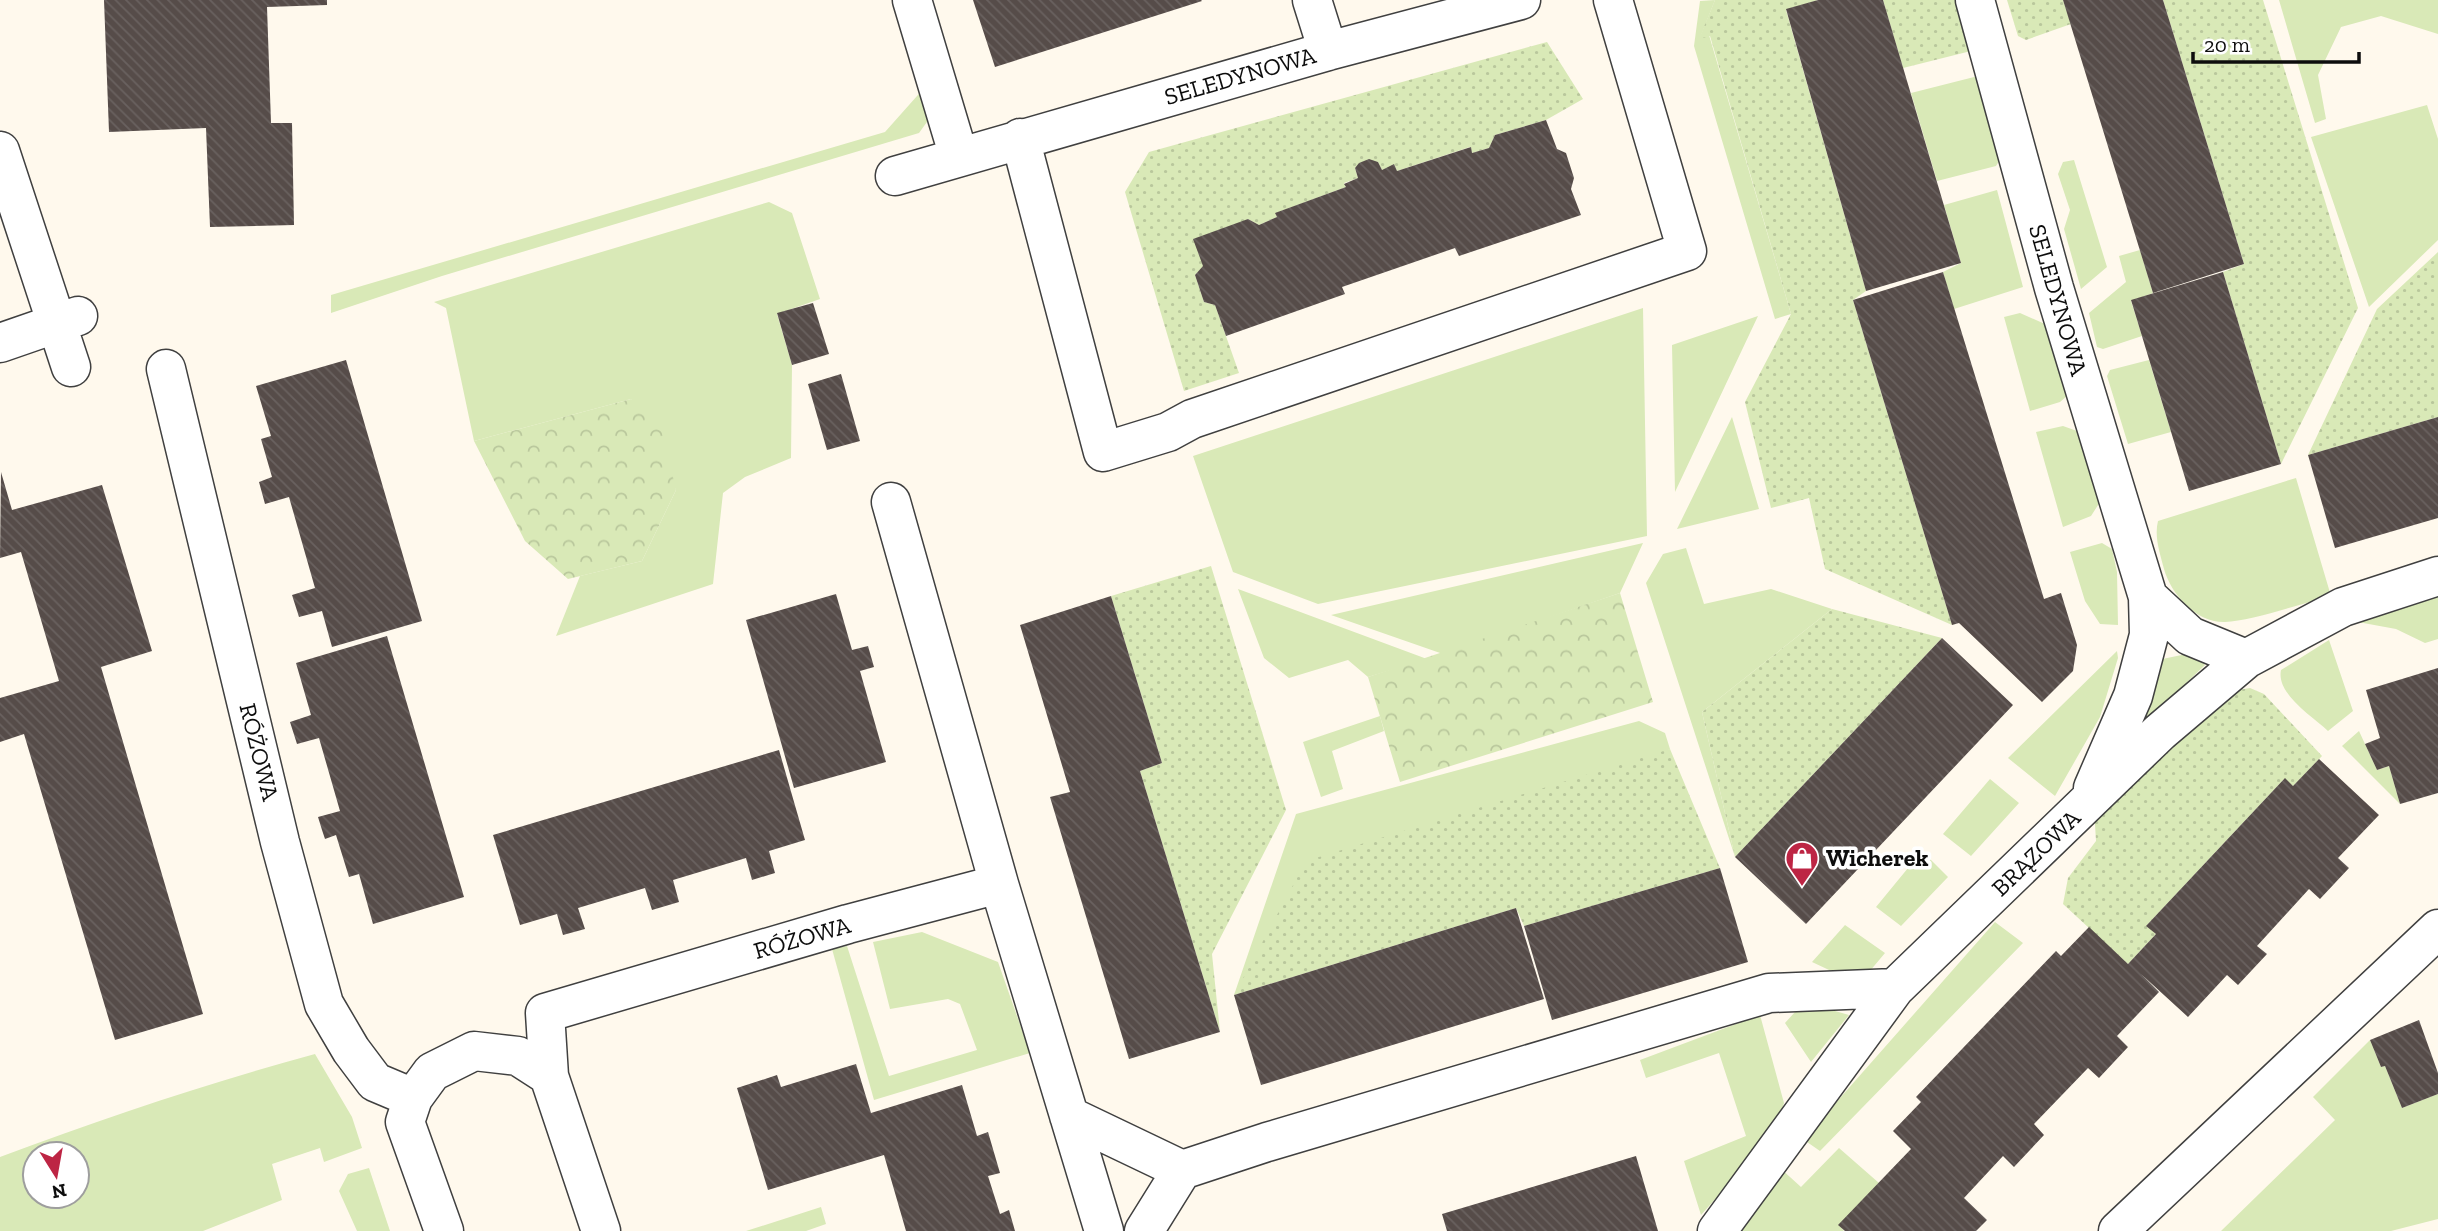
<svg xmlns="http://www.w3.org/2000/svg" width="2438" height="1231" font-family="'Zilla Slab',serif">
<defs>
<pattern id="park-crowns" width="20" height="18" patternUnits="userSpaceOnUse" patternTransform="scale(1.75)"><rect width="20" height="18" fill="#d9e9b7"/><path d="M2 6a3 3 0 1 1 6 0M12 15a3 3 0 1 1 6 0" fill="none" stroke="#b9c79c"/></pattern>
<pattern id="garden-dots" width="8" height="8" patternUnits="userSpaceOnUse" patternTransform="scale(1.75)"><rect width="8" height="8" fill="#d9e9b7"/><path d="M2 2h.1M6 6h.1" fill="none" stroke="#b9c79c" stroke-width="1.8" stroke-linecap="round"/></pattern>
<pattern id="building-back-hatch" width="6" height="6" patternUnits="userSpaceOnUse" patternTransform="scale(1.75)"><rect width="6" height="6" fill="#564c49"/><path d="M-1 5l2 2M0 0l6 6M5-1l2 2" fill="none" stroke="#69615f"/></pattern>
</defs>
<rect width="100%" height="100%" fill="#fff9ed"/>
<path fill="#d9e9b7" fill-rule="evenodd" d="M 1715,0 L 1700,38 L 1709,35 L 1791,314 L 1775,319 L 1694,46 L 1700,1 Z
M 2279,0 L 2438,0 L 2438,34 L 2381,16 L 2341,27 L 2318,75 L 2326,119 L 2315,123 Z
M 1982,75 L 2005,151 L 1996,166 L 1937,181 L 1911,93 Z
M 925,87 L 932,115 L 919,133 L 442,276 L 331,313 L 331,295 L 885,132 Z
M 2427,105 L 2438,139 L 2438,240 L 2369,307 L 2311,137 Z
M 2074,160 L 2107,267 L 2081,289 L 2064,229 L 2070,210 L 2058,174 L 2063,162 Z
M 1997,190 L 2023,287 L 1954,309 L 1943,272 L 1961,263 L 1944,205 Z
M 769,202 L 792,213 L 820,299 L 777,314 L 792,365 L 791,458 L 745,477 L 723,493 L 713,584 L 556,636 L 580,576 L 642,561 L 676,490 L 631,399 L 474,441 L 446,308 L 434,302 Z
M 2140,250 L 2153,293 L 2131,301 L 2142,336 L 2103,349 L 2097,347 L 2089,313 L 2126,282 L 2119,256 Z
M 1643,308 L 1647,536 L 1318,604 L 1233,572 L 1193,456 Z
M 2020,313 L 2045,324 L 2067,396 L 2060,402 L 2030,411 L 2004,317 Z
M 1758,316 L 1675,492 L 1672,345 Z
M 2149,360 L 2171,432 L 2128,444 L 2107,376 L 2110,370 Z
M 1732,417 L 1759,509 L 1677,529 Z
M 2063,426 L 2077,431 L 2100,502 L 2091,516 L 2063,527 L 2036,432 Z
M 2296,478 L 2331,596 C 2303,603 2251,621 2225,622 C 2196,623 2171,594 2164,569 C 2160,553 2154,537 2158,521 Z
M 1643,543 L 1620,593 L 1443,654 L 1331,615 Z
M 2102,543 L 2112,549 L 2117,572 L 2118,625 L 2100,624 L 2085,601 L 2070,552 Z
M 1686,548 L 1704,604 L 1771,589 L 1832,609 L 1702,712 L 1735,857 L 1646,583 L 1663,554 Z
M 2438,587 L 2438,639 L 2425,643 L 2396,629 L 2347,620 Z
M 1238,589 L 1427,659 L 1368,677 L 1348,660 L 1289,678 L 1264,658 Z
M 2329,640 L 2353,711 L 2328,731 C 2312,716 2276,694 2281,670 Z
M 2117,651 L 2118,658 L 2100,717 L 2055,796 L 2008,758 Z
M 2196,652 L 2205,665 L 2143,724 L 2132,715 L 2148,662 Z
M 1380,716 L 1384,731 L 1332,751 L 1343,789 L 1321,797 L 1303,742 Z
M 1639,721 L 1665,733 L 1670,749 L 1234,995 L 1296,814 Z
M 2359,731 L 2377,770 L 2389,766 L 2400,804 L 2342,746 Z
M 1990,779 L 2019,803 L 1971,856 L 1943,834 Z
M 1922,851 L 1948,877 L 1901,926 L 1876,907 Z
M 1995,922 L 2023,943 L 1820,1151 L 1807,1142 L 1818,1123 Z
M 1845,925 L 1885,953 L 1859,984 L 1812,962 Z
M 922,932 L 998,962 L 1030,1053 L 874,1100 L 832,949 L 847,946 L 889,1076 L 977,1050 L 960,1004 L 948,999 L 890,1009 L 873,942 Z
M 1804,1002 L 1849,1015 L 1811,1062 L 1785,1023 Z
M 1760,1015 L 1784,1103 L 1774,1133 L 1701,1215 L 1684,1161 L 1746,1136 L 1719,1053 L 1646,1078 L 1640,1060 Z
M 2370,1040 L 2381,1067 L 2385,1066 L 2402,1108 L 2438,1094 L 2438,1219 L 2391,1231 L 2221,1231 L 2335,1120 L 2313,1097 Z
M 315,1054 L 352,1117 L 362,1148 L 324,1162 L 320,1148 L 272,1164 L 282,1200 L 203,1231 L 0,1231 L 0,1157 C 104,1118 208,1083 315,1054 ZM 77,1154 L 77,1196 L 35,1196 L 35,1154 Z
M 1839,1148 L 1879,1183 L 1839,1225 L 1844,1231 L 1731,1231 L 1779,1167 L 1801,1187 Z
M 369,1168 L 390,1231 L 357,1231 L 339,1191 L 348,1174 Z
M 821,1207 L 826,1224 L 806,1231 L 746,1231 Z"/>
<path fill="url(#park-crowns)" d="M 631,399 L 661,426 L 676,490 L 642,561 L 568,579 L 525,541 L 474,441 Z
M 1620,593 L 1653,702 L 1400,782 L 1368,677 Z"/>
<path fill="url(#garden-dots)" d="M 1715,0 L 1818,0 L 1786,10 L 1866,291 L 1853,300 L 1952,625 L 1825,569 L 1809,498 L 1771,508 L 1745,402 L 1791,314 L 1710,36 L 1699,39 Z
M 1883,0 L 1963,0 L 1975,50 L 1903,68 Z
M 2007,0 L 2063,0 L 2071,24 L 2026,40 L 2018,36 Z
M 2163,0 L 2263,0 L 2358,308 L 2281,464 L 2223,272 L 2244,264 Z
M 1547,42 L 1583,99 L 1546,120 L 1495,135 L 1489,148 L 1472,153 L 1470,147 L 1397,171 L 1394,165 L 1382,170 L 1378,162 C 1368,159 1362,160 1355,168 L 1358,178 L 1344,183 L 1346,187 L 1276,213 L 1277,217 L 1259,225 L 1248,219 L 1195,275 L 1204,302 L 1215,305 L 1239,373 L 1184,391 L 1125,192 L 1149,152 Z
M 2438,252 L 2438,417 L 2308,455 L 2377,309 Z
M 1211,566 L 1286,810 L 1212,954 L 1220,1032 L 1140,771 L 1162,763 L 1111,596 Z
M 1832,609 L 1942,638 L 1735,857 L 1702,712 Z
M 2250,688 L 2264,694 L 2322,756 L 2293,786 L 2284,779 L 2147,925 L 2156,934 L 2128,964 L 2063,904 L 2068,878 L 2096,841 L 2094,808 L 2238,690 Z
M 1670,749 L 1720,868 L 1524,926 L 1516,908 L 1234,995 L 1306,861 Z"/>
<path fill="url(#building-back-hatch)" d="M 104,0 L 327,0 L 327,5 L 267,7 L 271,123 L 292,123 L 294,225 L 210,227 L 206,128 L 109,132 Z
M 973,0 L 1201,0 L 1202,1 L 995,67 Z
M 1818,0 L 1883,0 L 1961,263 L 1866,291 L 1786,9 Z
M 2063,0 L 2163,0 L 2244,264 L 2153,293 Z
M 1546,120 L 1557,149 L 1566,153 L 1574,178 L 1571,189 L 1581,215 L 1459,256 L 1455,248 L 1342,287 L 1345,294 L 1226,336 L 1215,305 L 1204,302 L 1195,275 L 1203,266 L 1193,239 L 1248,219 L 1259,225 L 1277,217 L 1275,213 L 1346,187 L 1344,184 L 1358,178 L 1355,168 L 1359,163 L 1369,159 L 1378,162 L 1382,170 L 1394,164 L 1397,171 L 1471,147 L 1472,153 L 1489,148 L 1495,135 Z
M 1943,272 L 2044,599 L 2061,593 L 2077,645 L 2073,671 L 2042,702 L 1959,623 L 1952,625 L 1853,300 Z
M 2223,272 L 2281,464 L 2189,491 L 2131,300 Z
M 813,303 L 829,354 L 792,365 L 777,313 Z
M 346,360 L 422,621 L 332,647 L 322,611 L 299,617 L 292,595 L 315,588 L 289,497 L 265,504 L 259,482 L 272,477 L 261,439 L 271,436 L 256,386 Z
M 841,374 L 860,441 L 827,450 L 808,384 Z
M 2438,417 L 2438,518 L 2335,548 L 2308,455 Z
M 1,472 L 12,510 L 102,485 L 152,651 L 101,667 L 203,1014 L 115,1040 L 24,734 L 0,742 L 0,698 L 59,681 L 21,552 L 0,558 Z
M 836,594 L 852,650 L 868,646 L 874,667 L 860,671 L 886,762 L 794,788 L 746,620 Z
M 1111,596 L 1162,763 L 1140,771 L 1220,1032 L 1129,1059 L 1050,797 L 1070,792 L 1020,625 Z
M 387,636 L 464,897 L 373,924 L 359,874 L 349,877 L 336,835 L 325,839 L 322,830 L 318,817 L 340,811 L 319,738 L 297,744 L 290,722 L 311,715 L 296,663 Z
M 1942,638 L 2013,705 L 1806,924 L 1735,857 Z
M 2438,668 L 2438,793 L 2400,804 L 2389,766 L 2377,770 L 2365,744 L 2380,738 L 2366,690 Z
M 779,750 L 805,840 L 769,851 L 775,873 L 752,880 L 746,858 L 673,880 L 679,902 L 652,910 L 645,888 L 578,908 L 585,929 L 563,935 L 557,914 L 520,925 L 493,835 Z
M 2319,759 L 2379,815 L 2338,858 L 2349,868 L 2320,899 L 2309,889 L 2257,946 L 2267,954 L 2238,985 L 2227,975 L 2188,1017 L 2141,974 L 2159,992 L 2117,1036 L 2128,1047 L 2099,1078 L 2088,1068 L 2034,1124 L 2044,1135 L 2014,1167 L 2003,1156 L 1964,1198 L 1987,1220 L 1976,1231 L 1845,1231 L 1838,1225 L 1911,1149 L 1893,1131 L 1921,1102 L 1916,1097 L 2056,951 L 2061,956 L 2089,927 L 2128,964 L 2156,934 L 2146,926 L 2285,778 L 2293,786 Z
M 1720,868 L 1748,962 L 1552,1020 L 1524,926 Z
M 1516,908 L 1544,999 L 1261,1085 L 1234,995 Z
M 2419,1020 L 2438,1073 L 2438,1094 L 2402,1108 L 2385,1066 L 2381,1067 L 2370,1040 Z
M 856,1064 L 871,1113 L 962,1085 L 977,1136 L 988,1132 L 1000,1173 L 988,1176 L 1000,1214 L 1009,1210 L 1015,1231 L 906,1231 L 884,1155 L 768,1190 L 737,1088 L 777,1075 L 781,1087 Z
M 1636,1156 L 1658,1231 L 1447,1231 L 1442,1214 Z"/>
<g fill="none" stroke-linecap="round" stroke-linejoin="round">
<defs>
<path id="street" d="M 912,0 L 959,157
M 1312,0 L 1328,51
M 1975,0 L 2054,288 L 2148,597 L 2190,636 L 2246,659
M 1020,138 L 1103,452 L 1168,432 L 1192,419 L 1687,251 L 1613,0
M 0,151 L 71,367
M 895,176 L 1328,51 L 1521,0
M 0,343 L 78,316
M 166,369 L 280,842 L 324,1004 L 351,1050 L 375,1082 L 413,1098
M 891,502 L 999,884 L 1104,1231
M 2093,788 L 2133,696 L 2149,635 L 2148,597
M 549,1076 L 545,1013 L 848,924 L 999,884
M 1069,1116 L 1182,1170
M 444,1231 L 405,1122 L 413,1098 L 432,1072 L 474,1051 L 518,1056 L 549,1076 L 601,1231
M 1144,1231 L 1182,1170 L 1267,1142 L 1769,993 L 1895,988
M 1717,1231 L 1895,988 L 2160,732 L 2246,659 L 2343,607 L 2438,576
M 2118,1231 L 2438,929"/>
</defs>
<use href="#street" stroke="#404040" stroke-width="41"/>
<use href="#street" stroke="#fff" stroke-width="38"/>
</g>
<defs>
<symbol id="shop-pin" viewBox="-11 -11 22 30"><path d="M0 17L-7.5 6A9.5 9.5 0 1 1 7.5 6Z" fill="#bd2544" stroke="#fff"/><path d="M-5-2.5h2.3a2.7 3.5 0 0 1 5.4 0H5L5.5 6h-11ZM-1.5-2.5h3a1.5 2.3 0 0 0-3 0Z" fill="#fff"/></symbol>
</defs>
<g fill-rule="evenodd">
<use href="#shop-pin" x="1783" y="839" width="38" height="52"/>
</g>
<g text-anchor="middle" stroke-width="7" stroke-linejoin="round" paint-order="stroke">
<g font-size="24" fill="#0d0d0d" stroke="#fff">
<text transform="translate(1240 76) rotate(-16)" y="8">SELEDYNOWA</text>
<text transform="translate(2058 300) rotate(74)" y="8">SELEDYNOWA</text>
<text transform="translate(259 752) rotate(76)" y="8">RÓŻOWA</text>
<text transform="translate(2036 853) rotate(-44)" y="8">BRĄZOWA</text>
<text transform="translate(802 938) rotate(-16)" y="8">RÓŻOWA</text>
</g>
<g font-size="24" font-weight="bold" fill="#0d0d0d" stroke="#fff" text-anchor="start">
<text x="1826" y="866">Wicherek</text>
</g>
</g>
<g transform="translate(56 1175) rotate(169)"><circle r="33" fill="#ffffff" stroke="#9e9e9e" stroke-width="2"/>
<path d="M0-5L12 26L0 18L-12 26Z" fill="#bd2544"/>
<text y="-10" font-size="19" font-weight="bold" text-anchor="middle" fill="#0d0d0d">N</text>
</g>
<path d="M2193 52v10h166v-10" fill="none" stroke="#0d0d0d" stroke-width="3.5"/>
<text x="2204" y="52" font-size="21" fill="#0d0d0d" stroke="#ffffff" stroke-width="5" paint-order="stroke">20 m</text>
</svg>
